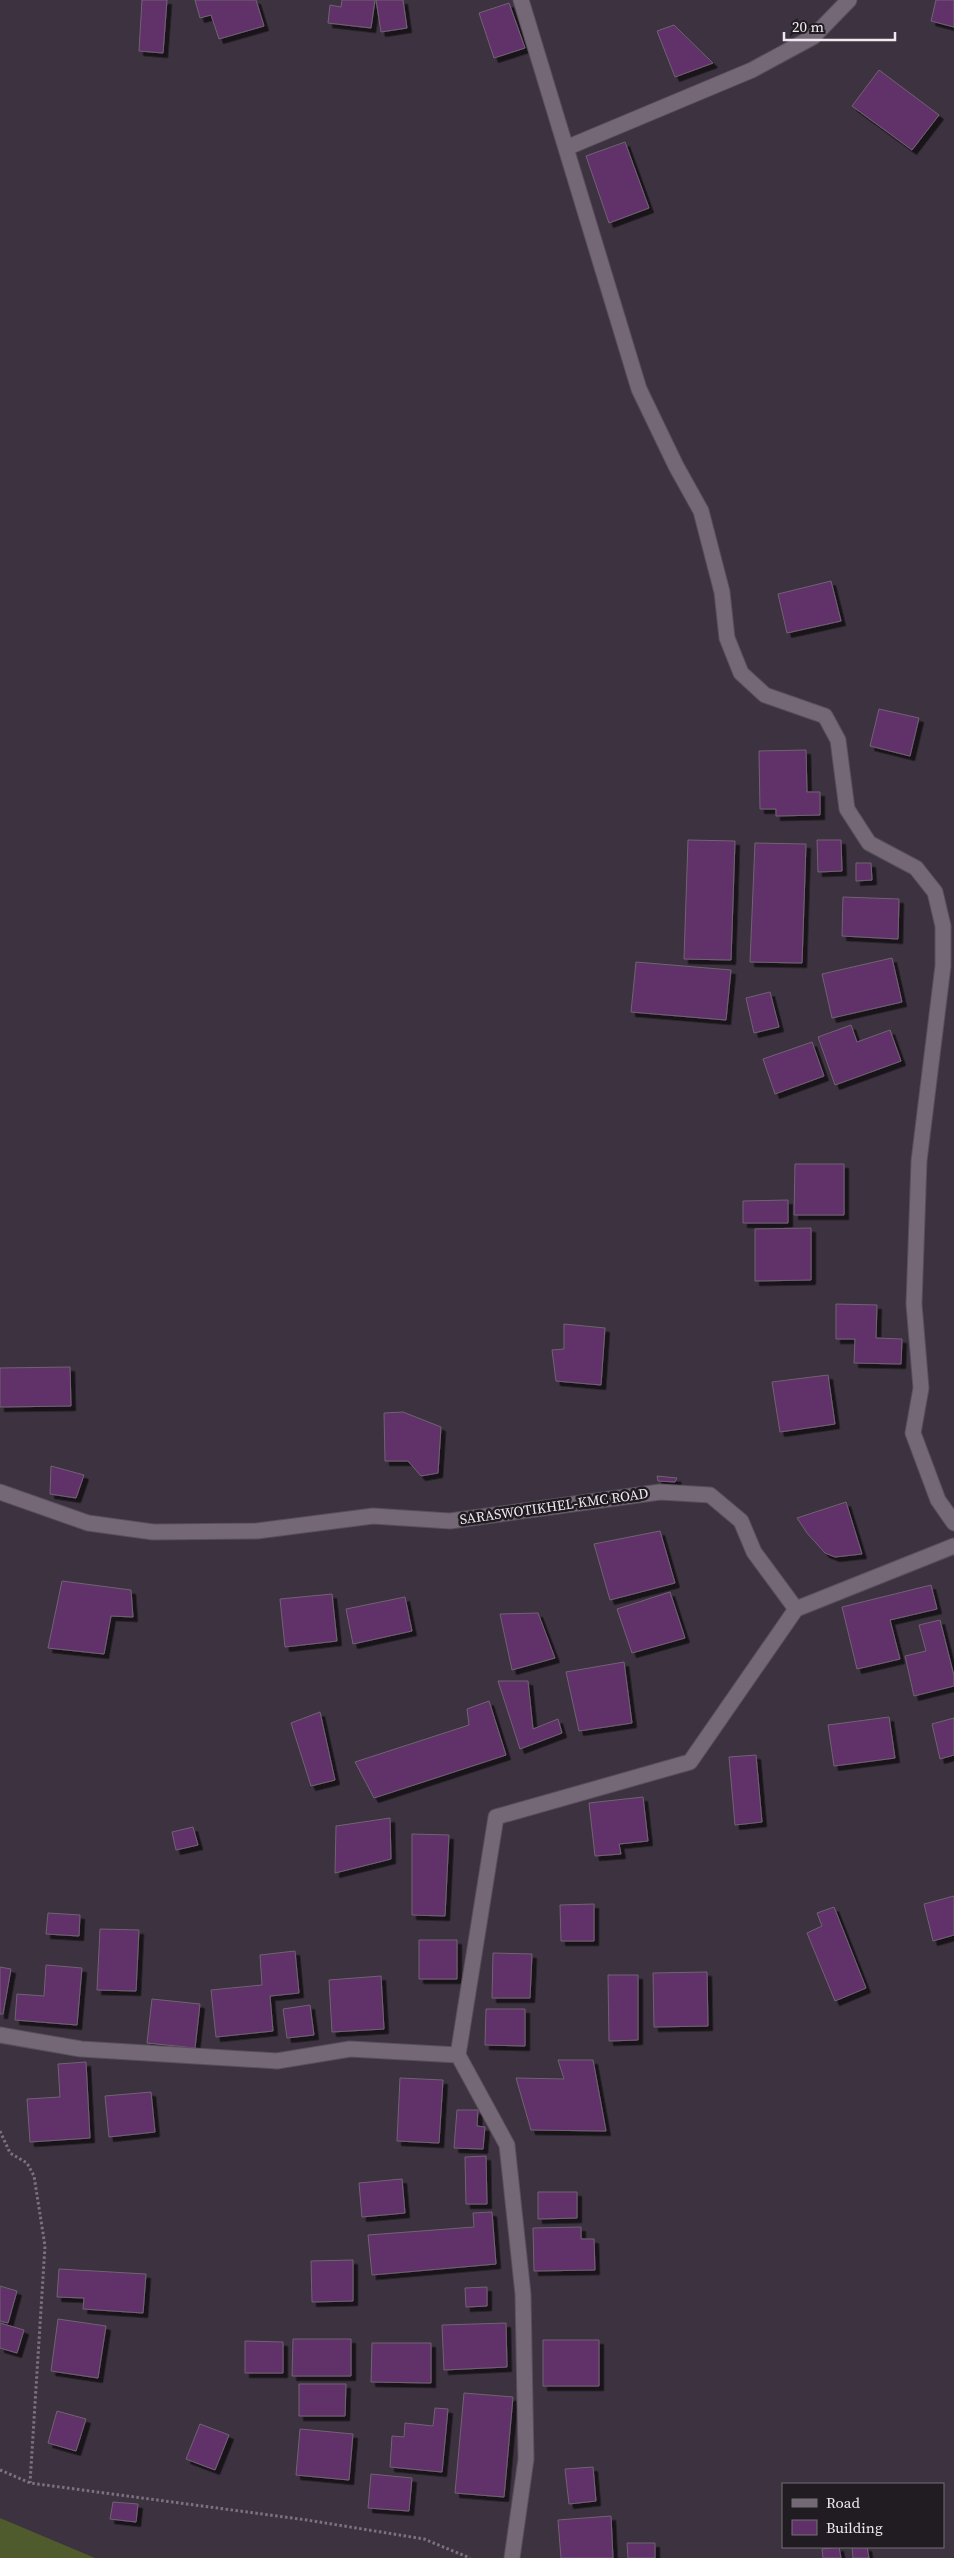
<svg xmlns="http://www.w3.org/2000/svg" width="954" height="2558" font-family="'Source Serif 4',serif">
<defs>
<filter id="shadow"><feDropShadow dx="4.5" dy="4.5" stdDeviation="0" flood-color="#0009"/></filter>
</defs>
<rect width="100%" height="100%" fill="#3d323f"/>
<path fill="#4f5b2d" d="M 0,2518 L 95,2558 L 0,2558 Z"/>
<path fill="#603169" stroke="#706372" filter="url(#shadow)" d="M 142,0 L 167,0 L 163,53 L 139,51 Z
M 195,0 L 256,0 L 264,26 L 219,39 L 211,15 L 200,18 Z
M 342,0 L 375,0 L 371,28 L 328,23 L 330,5 L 341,7 Z
M 376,0 L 403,0 L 407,28 L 381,32 Z
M 936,0 L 954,0 L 954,27 L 931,21 Z
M 509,3 L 525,48 L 494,58 L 479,13 Z
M 674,25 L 713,63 L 675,77 L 657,31 Z
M 879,70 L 939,115 L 912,150 L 852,106 Z
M 625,142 L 649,208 L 609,223 L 586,156 Z
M 831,581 L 841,621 L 787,633 L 778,594 Z
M 879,709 L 919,718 L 910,756 L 870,746 Z
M 806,750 L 807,792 L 820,792 L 820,815 L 776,816 L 776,809 L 760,809 L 759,751 Z
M 688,840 L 735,841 L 731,960 L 684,959 Z
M 817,840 L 841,840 L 842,871 L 818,872 Z
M 755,843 L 806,844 L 802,963 L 750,962 Z
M 856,863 L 871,863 L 872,880 L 856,881 Z
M 843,897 L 899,899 L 898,939 L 842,936 Z
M 892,958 L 902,1002 L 832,1018 L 822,974 Z
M 636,962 L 731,970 L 726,1020 L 631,1012 Z
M 770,992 L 779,1027 L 754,1033 L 746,998 Z
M 851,1025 L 857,1042 L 890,1030 L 901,1061 L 835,1085 L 818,1037 Z
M 812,1042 L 824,1076 L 775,1094 L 763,1059 Z
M 795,1164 L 844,1164 L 844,1215 L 794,1215 Z
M 788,1200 L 788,1223 L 743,1223 L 743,1201 Z
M 811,1228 L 811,1280 L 755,1281 L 755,1229 Z
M 836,1304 L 877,1305 L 876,1338 L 902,1339 L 901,1364 L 854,1363 L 855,1339 L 836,1339 Z
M 564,1324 L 605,1328 L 601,1385 L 556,1381 L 552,1350 L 564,1349 Z
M 70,1367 L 71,1406 L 0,1407 L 0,1368 Z
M 828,1375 L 835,1424 L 780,1432 L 772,1382 Z
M 403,1412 L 441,1427 L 438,1473 L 421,1476 L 408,1461 L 385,1461 L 384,1413 Z
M 51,1466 L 84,1475 L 76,1498 L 50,1494 Z
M 657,1476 L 677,1478 L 675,1482 L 658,1481 Z
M 846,1502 L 862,1554 L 835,1557 L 825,1553 L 807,1533 L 797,1518 Z
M 660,1531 L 675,1583 L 610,1600 L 594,1544 Z
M 62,1581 L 131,1590 L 133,1617 L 111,1616 L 104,1654 L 48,1648 Z
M 931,1585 L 937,1609 L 890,1620 L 900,1659 L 857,1669 L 842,1607 Z
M 670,1592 L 685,1638 L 632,1653 L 617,1609 Z
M 332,1594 L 337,1641 L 285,1647 L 280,1599 Z
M 405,1597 L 412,1631 L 353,1644 L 346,1609 Z
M 538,1613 L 555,1658 L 512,1670 L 500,1614 Z
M 940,1620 L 954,1676 L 954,1686 L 914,1696 L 905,1656 L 926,1651 L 919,1625 Z
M 624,1662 L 632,1723 L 579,1731 L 566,1672 Z
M 498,1681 L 528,1681 L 533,1729 L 558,1719 L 562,1733 L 520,1749 Z
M 489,1701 L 506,1755 L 374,1798 L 355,1762 L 469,1725 L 467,1709 Z
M 320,1712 L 335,1780 L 311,1786 L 291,1723 Z
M 889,1717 L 895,1758 L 834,1766 L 828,1725 Z
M 954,1718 L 954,1755 L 940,1759 L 932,1724 Z
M 756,1755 L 762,1822 L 735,1825 L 729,1757 Z
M 643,1797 L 648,1841 L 619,1844 L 621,1854 L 595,1856 L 589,1803 Z
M 390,1818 L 391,1859 L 335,1873 L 336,1826 Z
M 193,1827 L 198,1845 L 176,1850 L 172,1832 Z
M 412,1834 L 449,1835 L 445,1916 L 412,1915 Z
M 954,1896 L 954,1935 L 933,1941 L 924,1904 Z
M 594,1904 L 594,1941 L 561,1941 L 560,1905 Z
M 834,1907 L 866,1988 L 835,2001 L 807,1933 L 822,1926 L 817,1913 Z
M 48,1913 L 80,1915 L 79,1936 L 46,1934 Z
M 100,1929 L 139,1930 L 136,1991 L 97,1990 Z
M 419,1940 L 457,1940 L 457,1979 L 419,1979 Z
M 295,1951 L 299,1993 L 270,1996 L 273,2031 L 216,2037 L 211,1990 L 262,1985 L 260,1955 Z
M 493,1953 L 532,1954 L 530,1998 L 492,1998 Z
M 46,1965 L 82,1968 L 77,2025 L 15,2020 L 17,1994 L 44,1996 Z
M 0,1967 L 11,1969 L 3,2014 L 0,2014 Z
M 707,1972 L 708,2026 L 654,2027 L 653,1973 Z
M 608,1975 L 638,1975 L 638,2040 L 609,2041 Z
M 381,1976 L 384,2029 L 332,2032 L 329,1980 Z
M 152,1999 L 200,2004 L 195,2048 L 147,2043 Z
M 310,2005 L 314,2035 L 287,2038 L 283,2009 Z
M 486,2009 L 525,2009 L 525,2046 L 485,2045 Z
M 558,2060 L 593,2060 L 606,2131 L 531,2130 L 516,2078 L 564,2079 Z
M 86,2062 L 90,2138 L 30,2142 L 27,2099 L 60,2097 L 58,2064 Z
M 400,2078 L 443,2080 L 439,2143 L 397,2141 Z
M 151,2092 L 155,2132 L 109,2137 L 105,2096 Z
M 457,2110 L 478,2110 L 477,2126 L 485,2127 L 483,2149 L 454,2148 Z
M 486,2156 L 487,2204 L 466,2204 L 465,2157 Z
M 402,2179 L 405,2213 L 362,2217 L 359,2183 Z
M 538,2192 L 577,2192 L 577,2218 L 538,2219 Z
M 492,2212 L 496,2264 L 372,2275 L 368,2235 L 474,2227 L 473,2213 Z
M 581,2227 L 581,2239 L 594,2239 L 595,2270 L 534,2271 L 533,2228 Z
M 353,2260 L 353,2301 L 312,2302 L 311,2261 Z
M 59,2269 L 146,2274 L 143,2313 L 83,2309 L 84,2298 L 57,2297 Z
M 0,2286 L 17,2291 L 8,2323 L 0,2321 Z
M 487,2287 L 487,2306 L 466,2307 L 465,2288 Z
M 58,2319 L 106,2326 L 98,2378 L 51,2371 Z
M 0,2323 L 24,2330 L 17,2353 L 0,2348 Z
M 506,2323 L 507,2367 L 444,2370 L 442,2325 Z
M 293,2339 L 351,2339 L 351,2376 L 292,2376 Z
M 543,2340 L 599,2340 L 599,2386 L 543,2386 Z
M 245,2341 L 283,2342 L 283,2373 L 245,2373 Z
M 372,2343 L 431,2343 L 431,2383 L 371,2382 Z
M 299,2384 L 346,2384 L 345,2416 L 299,2416 Z
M 464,2393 L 513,2397 L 504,2497 L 455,2493 Z
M 435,2408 L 448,2409 L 442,2472 L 390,2467 L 392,2436 L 404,2437 L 405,2423 L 433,2426 Z
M 57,2411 L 86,2419 L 76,2451 L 48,2443 Z
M 200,2424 L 229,2435 L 215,2470 L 186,2459 Z
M 300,2429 L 353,2434 L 349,2480 L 296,2475 Z
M 593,2467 L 596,2501 L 569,2504 L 565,2469 Z
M 371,2474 L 412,2478 L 409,2511 L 368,2508 Z
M 113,2502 L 138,2504 L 136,2522 L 110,2519 Z
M 611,2516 L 613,2558 L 561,2558 L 558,2520 Z
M 627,2543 L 655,2543 L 655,2558 L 628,2558 Z
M 839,2547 L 841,2558 L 823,2558 L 822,2549 Z
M 852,2547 L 867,2547 L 869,2558 L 853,2558 Z"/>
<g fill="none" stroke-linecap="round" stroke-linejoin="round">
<defs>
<path id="minor" d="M 521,0 L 639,389 L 676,466 L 701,511 L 722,592 L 727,638 L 741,673 L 765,695 L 825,716 L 838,740 L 847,809 L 869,843 L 916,868 L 935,892 L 943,926 L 943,966 L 919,1161 L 914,1304 L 921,1388 L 913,1433 L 938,1500 L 954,1523
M 566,148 L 752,70 L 813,37 L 849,0
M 0,1492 L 88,1523 L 153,1532 L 257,1531 L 373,1516 L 450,1521 L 660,1492 L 710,1495 L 741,1521 L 754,1552 L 796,1609
M 796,1609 L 954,1546
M 0,2035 L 81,2049 L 277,2061 L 350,2049 L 458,2055 L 496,1817 L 690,1762 L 796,1609
M 458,2055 L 507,2145 L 523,2294 L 526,2459 L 512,2558"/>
</defs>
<use href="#minor" stroke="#594f5b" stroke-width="17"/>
<path stroke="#7c727d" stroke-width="3" stroke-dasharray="2.5 2.5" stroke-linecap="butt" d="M 0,2131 L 10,2153 L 27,2163 L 34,2176 L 45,2246 L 30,2483
M 0,2470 L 30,2483 L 307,2520 L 424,2539 L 470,2558"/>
<use href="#minor" stroke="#746776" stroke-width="15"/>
</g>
<g text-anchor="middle" stroke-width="5" stroke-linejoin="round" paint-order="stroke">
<g font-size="14" fill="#f0e9f1" stroke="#211c22">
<text transform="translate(554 1506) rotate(-8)" y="5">SARASWOTIKHEL-KMC ROAD</text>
</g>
</g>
<rect x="782" y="2483" width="162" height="65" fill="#211c22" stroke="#746e75"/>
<rect x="792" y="2499" width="25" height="8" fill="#746776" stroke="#746e75"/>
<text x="826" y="2508" font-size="15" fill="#f0e9f1">Road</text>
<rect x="792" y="2520" width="25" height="15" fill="#603169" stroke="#746e75"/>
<text x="826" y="2533" font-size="15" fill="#f0e9f1">Building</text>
<path d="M784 32v8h111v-8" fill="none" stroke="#f0e9f1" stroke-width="2.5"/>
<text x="792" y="32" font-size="15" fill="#f0e9f1" stroke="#211c22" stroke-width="4" paint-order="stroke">20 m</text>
</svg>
